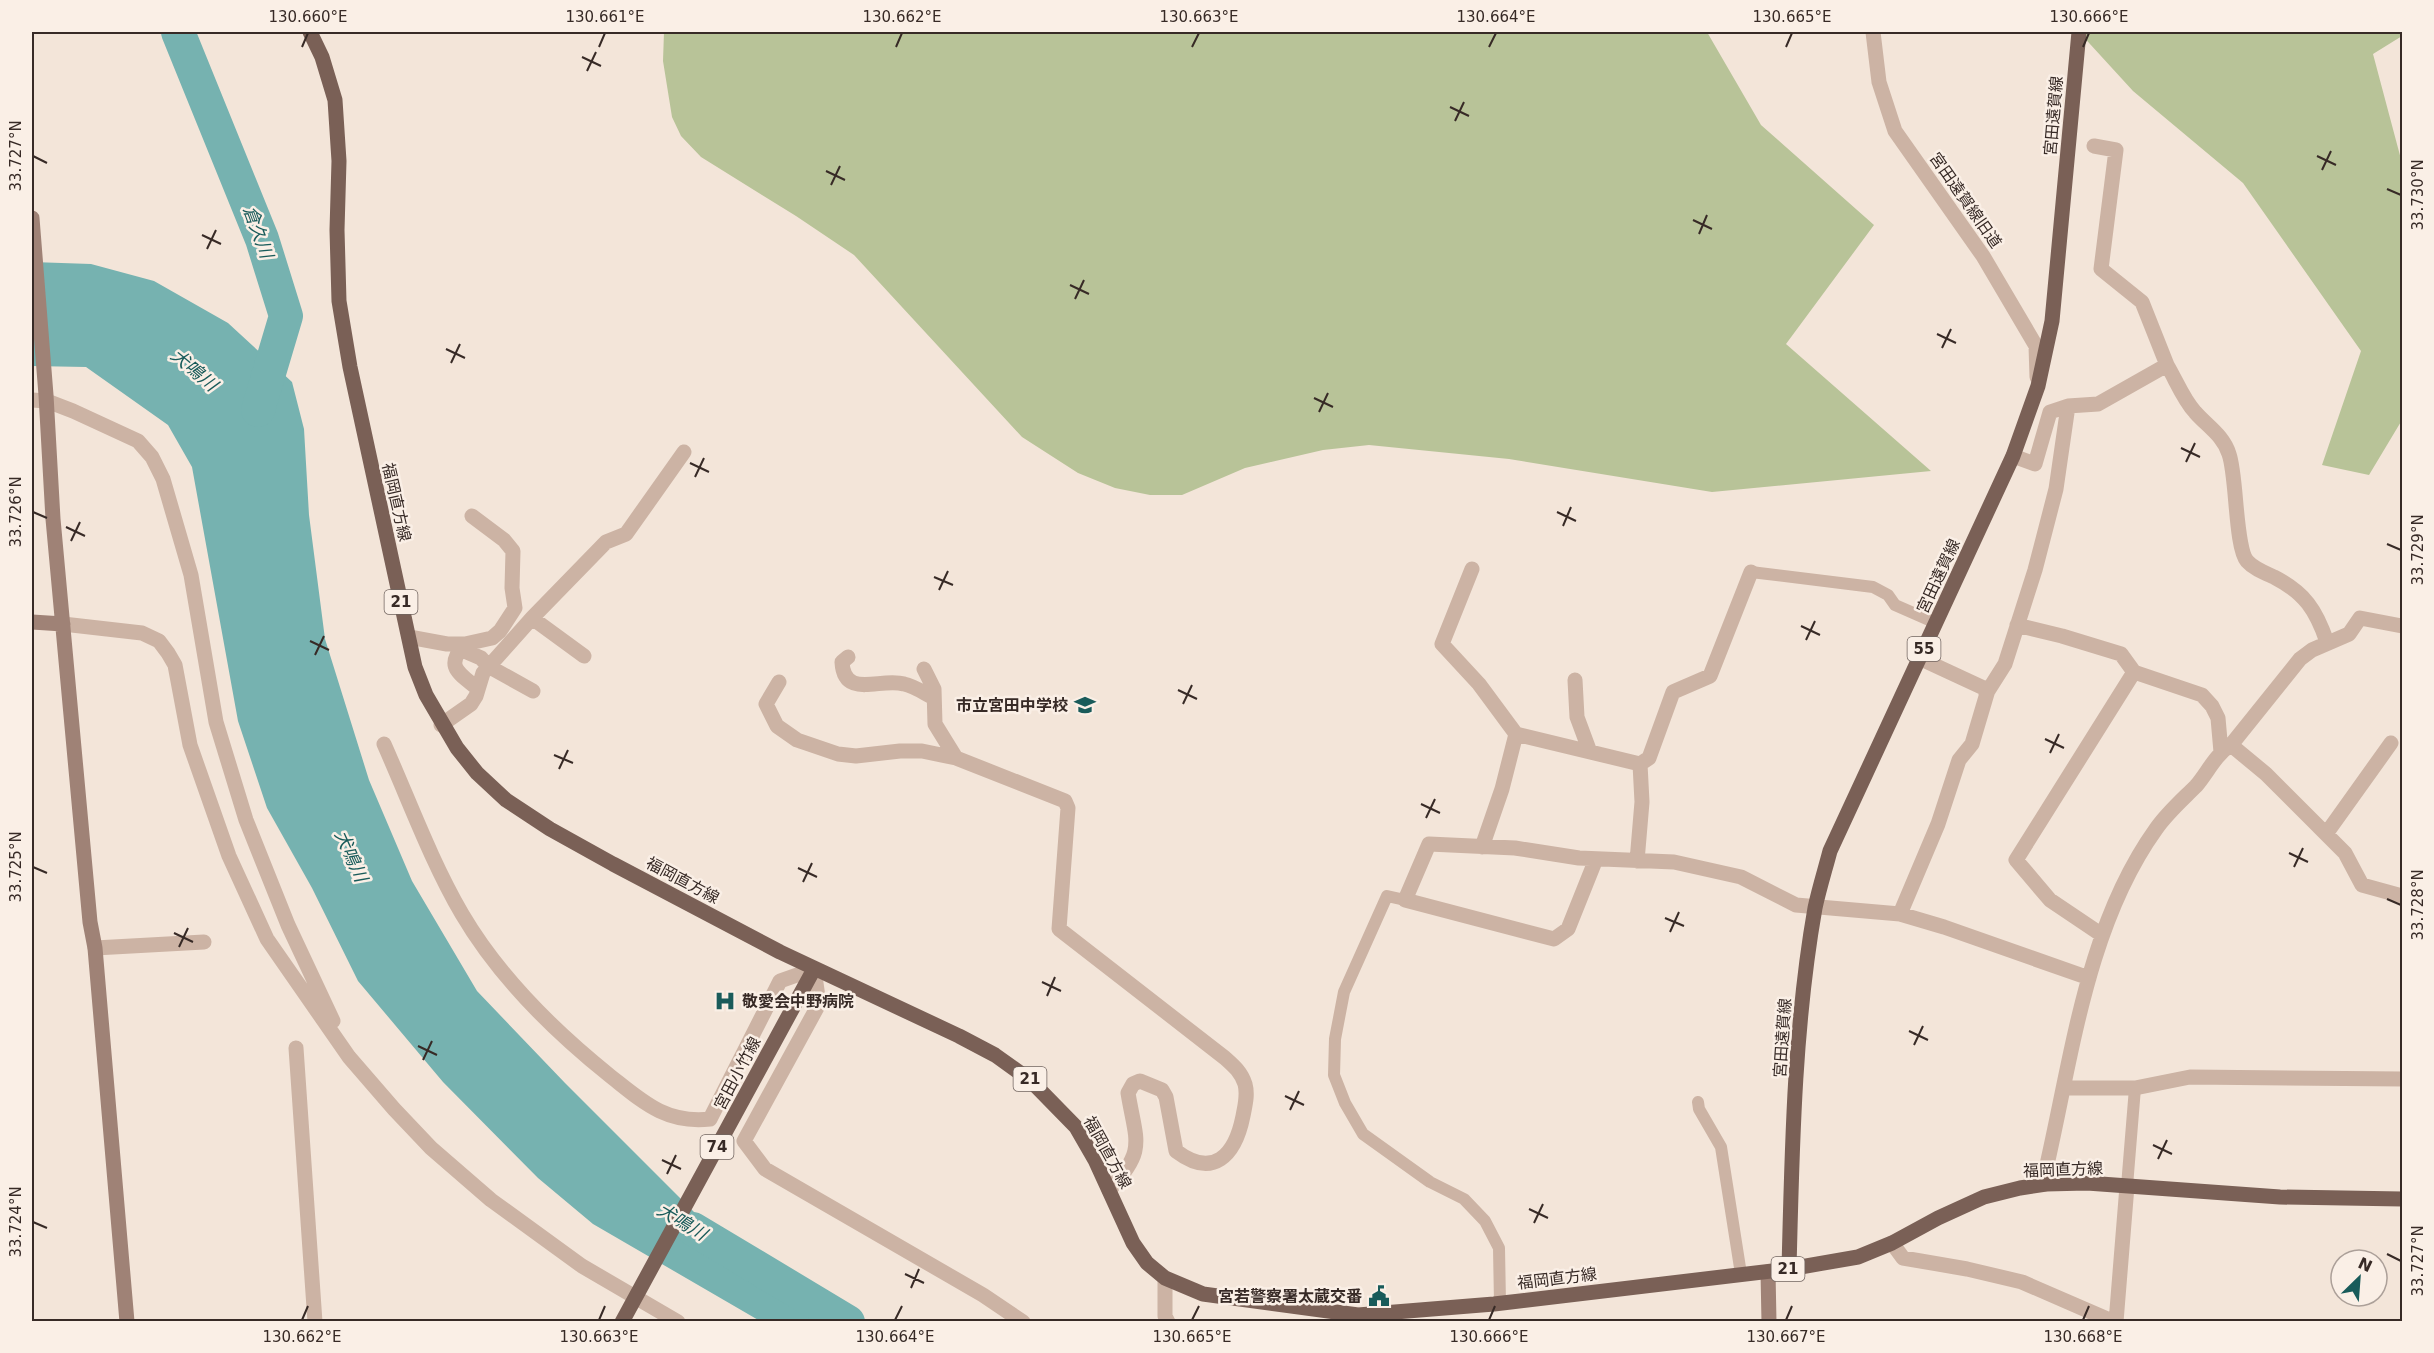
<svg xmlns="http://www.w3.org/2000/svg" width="2434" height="1353" font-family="'DejaVu Sans','Noto Sans JP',sans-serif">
<rect width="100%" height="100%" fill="#f3e5d9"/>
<path fill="#b8c398" d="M 664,32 L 1707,32 L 1761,125 L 1874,225 L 1786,344 L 1931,471 L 1712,492 L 1509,459 L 1369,445 L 1323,450 L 1245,468 L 1182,495 L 1150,495 L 1115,488 L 1078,473 L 1022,437 L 854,255 L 796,216 L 701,157 L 681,136 L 672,117 L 663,61 Z
M 2079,32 L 2402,32 L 2402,36 L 2373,54 L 2402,163 L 2402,420 L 2369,475 L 2322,465 L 2361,351 L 2243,183 L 2133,91 Z"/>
<path fill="#76b2b0" d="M 32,262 L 91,264 L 154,281 L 228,323 L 292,382 L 304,429 L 309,515 L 325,639 L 369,780 L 412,881 L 477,991 L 565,1083 L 757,1275 L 853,1321 L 760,1321 L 593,1224 L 538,1178 L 443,1082 L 358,981 L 312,888 L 267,808 L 238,721 L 192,467 L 168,425 L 86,367 L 32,366 Z"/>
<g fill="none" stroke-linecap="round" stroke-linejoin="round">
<path stroke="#76b2b0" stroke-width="34" d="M 178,32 L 262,239 L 286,316 L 258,410
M 693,1229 L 848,1322"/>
<path stroke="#ccb3a4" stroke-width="12" d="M 1751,572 L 1873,587 L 1888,595 L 1895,605 L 1936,623
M 1405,900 L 1387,896 L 1344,992 L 1335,1039 L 1334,1075 L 1345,1103 L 1363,1134 L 1430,1182 L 1464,1199 L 1485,1221 L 1499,1248 L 1500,1303
M 1698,1102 L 1699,1109 L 1721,1147 L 1741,1274
M 2127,1186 L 2135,1088"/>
<path stroke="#ccb3a4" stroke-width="15" d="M 1873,32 L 1879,82 L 1895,131 L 1983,256 L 2036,346 L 2037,377
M 2094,146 L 2116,150 L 2101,269 L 2142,302 L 2167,365
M 32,400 L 47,401 L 73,411 L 138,441 L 152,457 L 163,479 L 191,575 L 216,722 L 246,820 L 288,925 L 333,1021
M 2013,456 L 2035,464 L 2050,412 L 2068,406 L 2098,404 L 2167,365 C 2176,380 2183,399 2195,412 C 2207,426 2223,435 2229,454 C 2237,476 2235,547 2247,561 C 2254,569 2265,573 2274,577 C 2305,593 2316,610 2327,642
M 1472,569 L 1442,644 L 1479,684 L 1516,734
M 532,618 L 584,656
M 63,624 L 142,633 L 159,641 L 168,653 L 175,665 L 190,745 L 229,856 L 267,939 L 349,1057 L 394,1109 L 431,1148 L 491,1200 L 582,1266 L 678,1322
M 2017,625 L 2062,636 L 2121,654 L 2134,672
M 409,637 L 447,644 L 465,644 L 492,638 L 500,631 L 515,608 L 512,588 L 513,551 L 504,540 L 472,516
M 465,644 C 444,667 459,673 478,689
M 460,649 L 481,658 L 488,666 L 533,691
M 848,657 L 842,662 C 844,700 881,677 904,684 C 914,686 924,693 934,698
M 924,669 L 934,689 L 935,724 L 956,758 L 1065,801 L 1068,808 L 1059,929 L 1225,1058 C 1234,1066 1241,1072 1245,1084 C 1248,1095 1245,1105 1243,1116 C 1235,1156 1213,1179 1176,1151 L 1166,1097 L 1162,1090 L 1140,1081 L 1133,1084 L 1128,1093 C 1136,1142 1147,1150 1109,1190
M 1575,680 L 1577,717 L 1590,752
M 779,682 L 766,704 L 777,726 L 797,740 L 838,754 L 856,756 L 900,751 L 922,751 L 956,758
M 1986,694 L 2005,664 L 2035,570 L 2056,489 L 2068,406
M 441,725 L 471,704 L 476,696 L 483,673 L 532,618 L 606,542 L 626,534 L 684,452
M 384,744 C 409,800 431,861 462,914 C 499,977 553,1030 609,1075 C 642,1101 665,1124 710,1119 L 780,981 L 814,969 L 819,1004 L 744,1141 L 765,1169 L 983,1295 L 1023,1322
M 2231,745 L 2266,774 L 2345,853 L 2362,885 L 2402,896
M 1640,764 L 1649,758 L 1673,692 L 1710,676 L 1751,572
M 2326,834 L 2391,743
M 1482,847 L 1502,789 L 1516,734 L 1640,764 L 1642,802 L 1637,861
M 1596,859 L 1568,929 L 1554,939 L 1405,900 L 1429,844 L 1515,848 L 1579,858 L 1674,862 L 1741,877 L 1796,905 L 1900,914 L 1944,927 L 2089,978
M 1900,914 L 1938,824 L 1959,760 L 1972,744 L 1988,690 L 1919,658
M 2102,935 L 2050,900 L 2016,860 L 2134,672 L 2202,695 L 2212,706 L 2218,718 L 2221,752
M 95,948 L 204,942
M 296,1048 L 315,1322
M 2065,1088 L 2135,1088 L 2190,1077 L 2402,1079
M 2046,1184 L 2046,1169 C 2072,1056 2087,925 2156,829 C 2167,813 2182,800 2196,786 C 2208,772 2215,755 2231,745 L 2300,659 L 2312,650 L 2349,634 L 2360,618 L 2402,626
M 1892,1243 L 1903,1258 L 1967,1269 L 2022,1282 L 2114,1322
M 1165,1278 L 1165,1316 L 1168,1322
M 2116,1322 L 2127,1186"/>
<path stroke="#9f8276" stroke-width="15" d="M 32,218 L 46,395 L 53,519 L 90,922 L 95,948 L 127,1322
M 32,622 L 63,624
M 1768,1272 L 1769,1322"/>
<path stroke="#7a6056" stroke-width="15" d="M 310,32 L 322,57 L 335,100 L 339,161 L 337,230 L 339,301 L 350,367 L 415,667 L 426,695 L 457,748 L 477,773 L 506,800 L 550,829 L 613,864 L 780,952 L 959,1036 L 995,1055 L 1030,1080 L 1076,1127 L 1095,1160 L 1133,1243 L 1147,1263 L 1165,1278 L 1203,1294 L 1358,1315 L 1494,1304 L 1789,1269 L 1858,1257 L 1892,1243 L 1938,1218 L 1984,1197 L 2020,1188 L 2046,1184 L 2087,1183 L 2280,1197 L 2402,1199
M 1789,1269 C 1792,1149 1794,1027 1815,908 C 1819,889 1825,870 1830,851 L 2013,456 L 2038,386 L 2052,321 L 2079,32
M 622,1322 L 814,969"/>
</g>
<path fill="none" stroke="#372a26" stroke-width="2" d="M 302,47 L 308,33M 599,47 L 605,33M 896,47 L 902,33M 1192,47 L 1199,33M 1489,47 L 1496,33M 1786,47 L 1792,33M 2083,47 L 2089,33M 582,57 L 601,66M 587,71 L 596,52M 1450,107 L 1469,116M 1455,121 L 1464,102M 33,156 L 47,163M 2317,156 L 2336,165M 2322,170 L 2331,151M 826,171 L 845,180M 831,185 L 840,166M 2387,189 L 2401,195M 1693,220 L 1712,229M 1699,234 L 1707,215M 202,235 L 221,244M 207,249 L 216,230M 1070,285 L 1089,294M 1075,299 L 1084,280M 1937,334 L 1956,343M 1942,348 L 1951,329M 446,349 L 465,358M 451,363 L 460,344M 1314,398 L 1333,407M 1319,412 L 1328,393M 2181,448 L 2200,457M 2186,462 L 2195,443M 690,463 L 709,472M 695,477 L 704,458M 33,512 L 47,518M 1557,512 L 1576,521M 1563,526 L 1571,507M 66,527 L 85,536M 71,541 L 80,522M 2387,544 L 2401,550M 934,577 L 953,585M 939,590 L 948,571M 1801,626 L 1820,635M 1806,640 L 1815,621M 310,641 L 329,650M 315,655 L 324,636M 1178,690 L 1197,699M 1183,704 L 1192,685M 2045,739 L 2064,748M 2050,753 L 2059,734M 554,755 L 573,763M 559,769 L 568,750M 1421,804 L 1440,813M 1426,818 L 1435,799M 2289,853 L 2308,862M 33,867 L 47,873M 2294,867 L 2303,848M 798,868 L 817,877M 803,882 L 812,863M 2387,899 L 2401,905M 1665,918 L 1684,926M 1670,932 L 1679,912M 174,933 L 193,942M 179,947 L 188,928M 1042,982 L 1061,991M 1047,996 L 1055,977M 1909,1031 L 1928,1040M 1914,1045 L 1923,1026M 418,1046 L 437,1055M 423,1060 L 432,1041M 1285,1096 L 1304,1105M 1290,1110 L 1299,1091M 2153,1145 L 2172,1154M 2158,1159 L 2167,1140M 662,1160 L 681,1169M 667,1174 L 676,1155M 1529,1209 L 1548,1218M 33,1222 L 47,1228M 1534,1223 L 1543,1204M 2387,1254 L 2401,1261M 905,1274 L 924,1283M 911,1288 L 919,1269M 302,1320 L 308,1306M 599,1320 L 605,1306M 895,1320 L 902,1306M 1192,1320 L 1199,1306M 1489,1320 L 1495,1306M 1786,1320 L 1792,1306M 2083,1320 L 2089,1306"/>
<defs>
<symbol id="school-bare" viewBox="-9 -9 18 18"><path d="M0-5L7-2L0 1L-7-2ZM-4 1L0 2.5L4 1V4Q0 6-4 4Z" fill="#195b5a" stroke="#faefe6" stroke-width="2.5" paint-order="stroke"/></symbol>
<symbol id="hospital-bare" viewBox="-9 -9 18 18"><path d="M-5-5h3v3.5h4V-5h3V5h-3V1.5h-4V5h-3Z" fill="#195b5a" stroke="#faefe6" stroke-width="2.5" paint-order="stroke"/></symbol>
<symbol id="civic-bare" viewBox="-9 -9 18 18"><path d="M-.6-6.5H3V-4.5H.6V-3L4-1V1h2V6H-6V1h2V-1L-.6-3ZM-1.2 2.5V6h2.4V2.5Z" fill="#195b5a" stroke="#faefe6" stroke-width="2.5" paint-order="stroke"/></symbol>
</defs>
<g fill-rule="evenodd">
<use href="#school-bare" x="1070" y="690" width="30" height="30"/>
<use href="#hospital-bare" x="710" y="986" width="30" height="30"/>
<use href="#civic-bare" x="1364" y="1281" width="30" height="30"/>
</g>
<g text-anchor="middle" stroke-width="5" stroke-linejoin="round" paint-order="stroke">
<g fill="#faefe6" stroke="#726560" stroke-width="1.5">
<rect x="384.5" y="590" width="33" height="24" rx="4.5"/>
<rect x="1907.5" y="637" width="33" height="24" rx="4.5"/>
<rect x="1013.5" y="1067" width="33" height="24" rx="4.5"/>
<rect x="700.5" y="1135" width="33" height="24" rx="4.5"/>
<rect x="1771.5" y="1257" width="33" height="24" rx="4.5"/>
</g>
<g font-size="15" font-weight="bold" fill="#372a26">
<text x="401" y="607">21</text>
<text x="1924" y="654">55</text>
<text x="1030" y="1084">21</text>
<text x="717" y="1152">74</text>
<text x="1788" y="1274">21</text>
</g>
<g font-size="16" fill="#372a26" stroke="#faefe6">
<text transform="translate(2053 116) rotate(-85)" y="6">宮田遠賀線</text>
<text transform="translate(1966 200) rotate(55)" y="6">宮田遠賀線旧道</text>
<text transform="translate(397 502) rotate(77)" y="6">福岡直方線</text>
<text transform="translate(1938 576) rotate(-65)" y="6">宮田遠賀線</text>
<text transform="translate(683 880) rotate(28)" y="6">福岡直方線</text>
<text transform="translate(1782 1038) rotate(-86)" y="6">宮田遠賀線</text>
<text transform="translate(737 1073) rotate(-62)" y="6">宮田小竹線</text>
<text transform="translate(1108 1152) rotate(61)" y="6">福岡直方線</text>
<text transform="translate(2063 1169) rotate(-2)" y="6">福岡直方線</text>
<text transform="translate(1557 1278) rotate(-7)" y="6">福岡直方線</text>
</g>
<g font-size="16" font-weight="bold" fill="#372a26" stroke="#faefe6" text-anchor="end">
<text x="1068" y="711">市立宮田中学校</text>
<text x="742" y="1007" text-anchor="start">敬愛会中野病院</text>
<text x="1362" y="1302">宮若警察署太蔵交番</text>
</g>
<g font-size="18" font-style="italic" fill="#195b5a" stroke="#faefe6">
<text transform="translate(258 232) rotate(70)" y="6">倉久川</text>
<text transform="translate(194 370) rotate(40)" y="6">犬鳴川</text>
<text transform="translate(351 856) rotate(66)" y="6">犬鳴川</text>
<text transform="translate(682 1222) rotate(31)" y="6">犬鳴川</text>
</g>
</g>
<rect width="2434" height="1353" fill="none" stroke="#faefe6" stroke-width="66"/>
<g transform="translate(2359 1278) rotate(25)"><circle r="28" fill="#faefe6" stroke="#aca099" stroke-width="1.5"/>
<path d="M0-4.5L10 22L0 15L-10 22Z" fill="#195b5a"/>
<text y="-9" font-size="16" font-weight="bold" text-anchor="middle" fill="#372a26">N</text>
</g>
<rect x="33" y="33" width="2368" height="1287" fill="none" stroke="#372a26" stroke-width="2"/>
<g font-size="15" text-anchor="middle" fill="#372a26">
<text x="308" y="22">130.660°E</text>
<text x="605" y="22">130.661°E</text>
<text x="902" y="22">130.662°E</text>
<text x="1199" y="22">130.663°E</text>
<text x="1496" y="22">130.664°E</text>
<text x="1792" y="22">130.665°E</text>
<text x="2089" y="22">130.666°E</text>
<text transform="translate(16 156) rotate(-90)" y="5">33.727°N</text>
<text transform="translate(2418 195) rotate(-90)" y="5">33.730°N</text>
<text transform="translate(16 512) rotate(-90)" y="5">33.726°N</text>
<text transform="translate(2418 550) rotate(-90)" y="5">33.729°N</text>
<text transform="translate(16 867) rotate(-90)" y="5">33.725°N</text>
<text transform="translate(2418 905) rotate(-90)" y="5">33.728°N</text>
<text transform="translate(16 1222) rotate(-90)" y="5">33.724°N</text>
<text transform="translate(2418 1261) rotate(-90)" y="5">33.727°N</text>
<text x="302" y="1342">130.662°E</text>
<text x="599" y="1342">130.663°E</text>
<text x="895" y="1342">130.664°E</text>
<text x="1192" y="1342">130.665°E</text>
<text x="1489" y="1342">130.666°E</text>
<text x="1786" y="1342">130.667°E</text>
<text x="2083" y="1342">130.668°E</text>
</g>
</svg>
